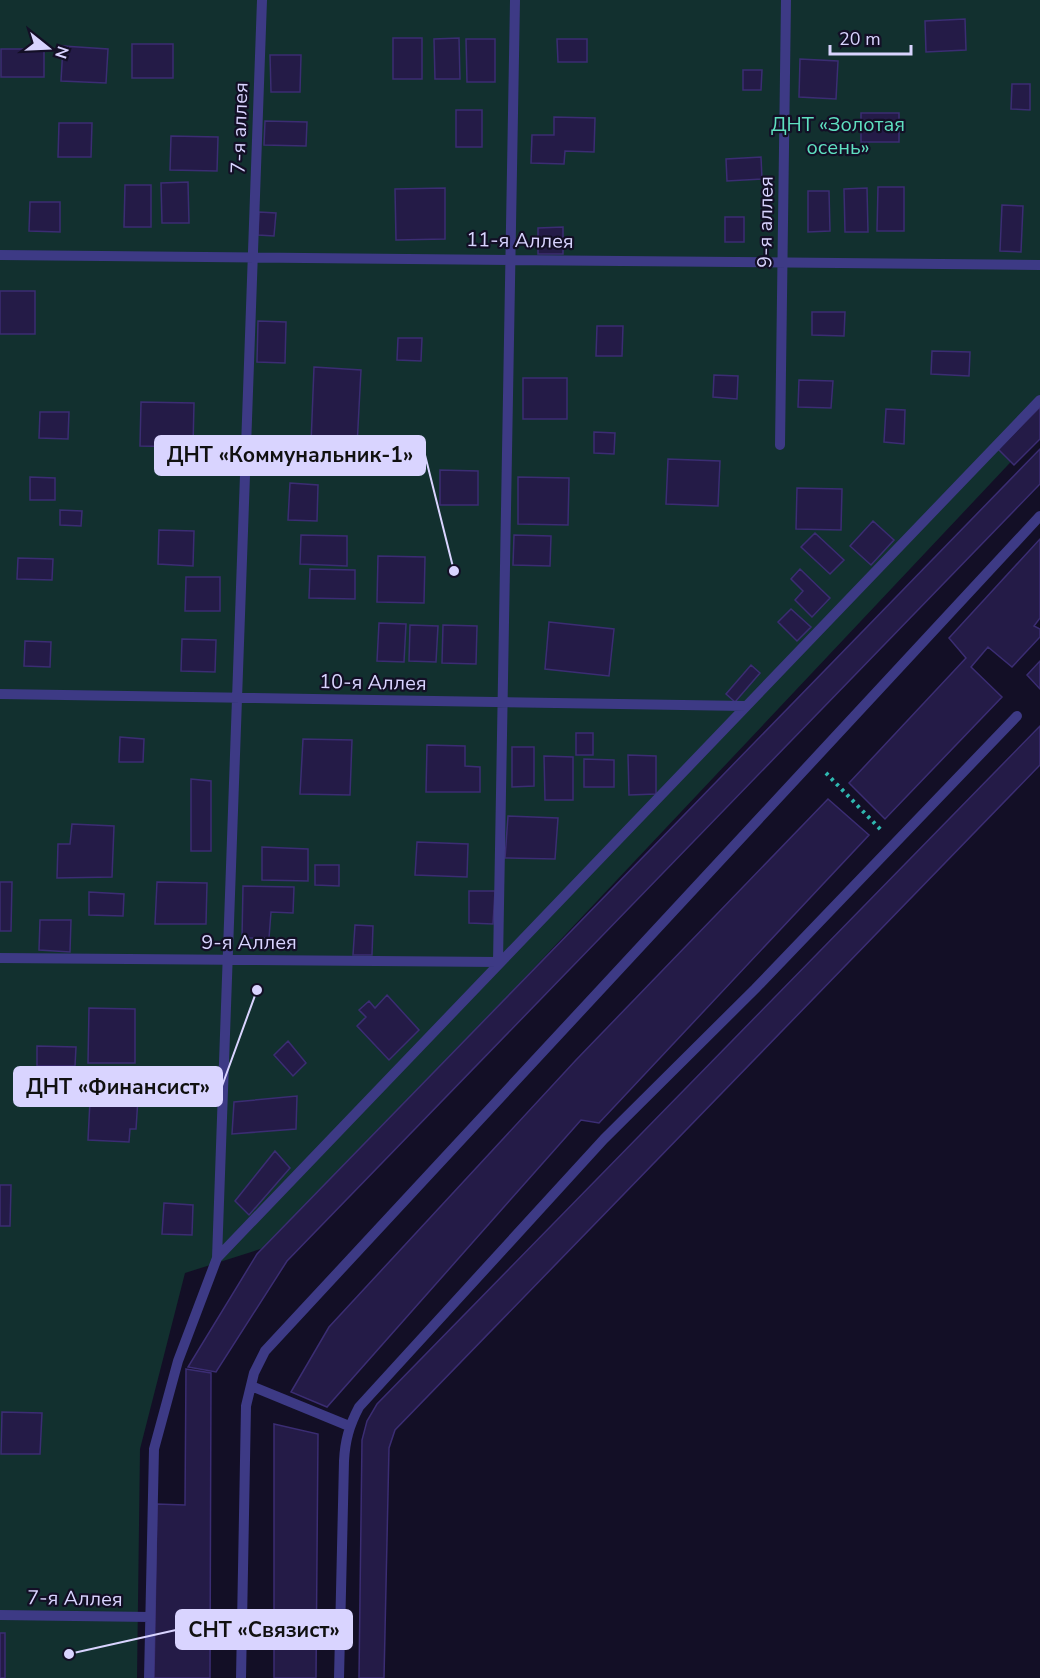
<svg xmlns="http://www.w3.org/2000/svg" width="1040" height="1678" font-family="'Nunito Sans',sans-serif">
<rect width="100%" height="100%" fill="#130f26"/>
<path fill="#12302f" d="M 0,0 L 1040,0 L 1040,431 L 273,1245 L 185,1273 L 140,1449 L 137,1678 L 0,1678 Z"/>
<path fill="#241b47" stroke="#3b2d73" stroke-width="1.5" d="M 965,19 L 966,50 L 926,52 L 925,21 Z
M 393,38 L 422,38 L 422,79 L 393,79 Z
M 459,38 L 460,79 L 435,79 L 434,39 Z
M 466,39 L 495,39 L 495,82 L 467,82 Z
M 557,39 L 587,39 L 587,62 L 558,62 Z
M 132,44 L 173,44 L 173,78 L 132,78 Z
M 63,46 L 108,49 L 106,83 L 61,81 Z
M 1,49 L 44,49 L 44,77 L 1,77 Z
M 270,55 L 301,55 L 300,92 L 271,92 Z
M 800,59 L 838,61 L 836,99 L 799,97 Z
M 743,70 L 762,70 L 761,90 L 743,90 Z
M 1012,84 L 1030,84 L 1030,110 L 1011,109 Z
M 456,110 L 482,110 L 482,147 L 456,147 Z
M 861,113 L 899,113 L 899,142 L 861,142 Z
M 554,117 L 595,118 L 594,152 L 565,151 L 564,164 L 531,163 L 532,135 L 554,135 Z
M 265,121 L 307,122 L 306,146 L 264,145 Z
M 59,123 L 92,123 L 91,157 L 58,157 Z
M 171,136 L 218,137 L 217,171 L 170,170 Z
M 761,157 L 762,179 L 727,181 L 726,159 Z
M 188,182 L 189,223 L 162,223 L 161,183 Z
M 125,185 L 151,185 L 151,227 L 124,227 Z
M 878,187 L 904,187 L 904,231 L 877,231 Z
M 445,188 L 445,239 L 396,240 L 395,189 Z
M 867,188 L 868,232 L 845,232 L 844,189 Z
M 808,191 L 829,191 L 830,231 L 808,232 Z
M 30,202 L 60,202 L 60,232 L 29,231 Z
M 1002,205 L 1023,206 L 1021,252 L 1000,251 Z
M 259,212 L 276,213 L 274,236 L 258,235 Z
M 725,217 L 744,217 L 744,242 L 725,242 Z
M 563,227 L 563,254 L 538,254 L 538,228 Z
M 0,291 L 35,291 L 35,334 L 0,334 Z
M 812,312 L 845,312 L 844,336 L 812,335 Z
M 258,321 L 286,322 L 285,363 L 257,362 Z
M 597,326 L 623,326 L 622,356 L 596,356 Z
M 398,338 L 422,338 L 421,361 L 397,360 Z
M 932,351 L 970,352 L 969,376 L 931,374 Z
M 314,367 L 361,370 L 357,446 L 311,444 Z
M 714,375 L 738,376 L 737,399 L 713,397 Z
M 523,378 L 567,378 L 567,419 L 523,419 Z
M 799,380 L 833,381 L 831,408 L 798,407 Z
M 141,402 L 194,403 L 193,447 L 140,446 Z
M 1040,407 L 1040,439 L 1014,465 L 998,449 Z
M 886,409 L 905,410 L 904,444 L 884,442 Z
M 40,412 L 69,412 L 68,439 L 39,438 Z
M 594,432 L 615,433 L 614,454 L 594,453 Z
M 1040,449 L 1040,484 L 287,1261 L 216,1372 L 188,1367 L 257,1254 Z
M 668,459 L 720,461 L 718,506 L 666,504 Z
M 440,470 L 478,471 L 478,505 L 440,505 Z
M 30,477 L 55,478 L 55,500 L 30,500 Z
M 518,477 L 569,478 L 568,525 L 518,524 Z
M 290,483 L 318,485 L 317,521 L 288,520 Z
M 797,488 L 842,489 L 841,530 L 796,529 Z
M 60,510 L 82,511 L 81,526 L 60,525 Z
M 873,521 L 894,540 L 871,565 L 850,546 Z
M 159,530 L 194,531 L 193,566 L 158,564 Z
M 815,533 L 844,560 L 830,574 L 801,547 Z
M 301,535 L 347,536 L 347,566 L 300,564 Z
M 514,535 L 551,536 L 550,566 L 513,565 Z
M 1040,539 L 1040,618 L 1034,626 L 1040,629 L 1040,637 L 1012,667 L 988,647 L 971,667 L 1002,697 L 885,819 L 849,783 L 966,658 L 949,638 Z
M 378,556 L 425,557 L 424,603 L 377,602 Z
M 18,558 L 53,559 L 52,580 L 17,579 Z
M 310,569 L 355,570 L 355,599 L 309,598 Z
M 800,569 L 830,598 L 812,617 L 795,600 L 803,591 L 791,579 Z
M 186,577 L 220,577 L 220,611 L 185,611 Z
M 791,609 L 811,627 L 797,641 L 778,622 Z
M 549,622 L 614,629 L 609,676 L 545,669 Z
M 379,623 L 406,624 L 404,662 L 377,661 Z
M 410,625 L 438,626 L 436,662 L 409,661 Z
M 443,625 L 477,626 L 476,664 L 442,663 Z
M 182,639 L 216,640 L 215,672 L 181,671 Z
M 25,641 L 51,642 L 50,667 L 24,666 Z
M 1040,661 L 1040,689 L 1027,675 Z
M 751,665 L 760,673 L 735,702 L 726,694 Z
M 1040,726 L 1040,765 L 395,1430 L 389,1448 L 384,1678 L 359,1678 L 362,1440 L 367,1421 L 377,1404 Z
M 576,733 L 593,733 L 593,755 L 576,755 Z
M 120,737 L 144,739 L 143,762 L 119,762 Z
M 303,739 L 352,740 L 350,795 L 300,794 Z
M 427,745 L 465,746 L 465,766 L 480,767 L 480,792 L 426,792 Z
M 512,747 L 534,747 L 534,786 L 512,787 Z
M 628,755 L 656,756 L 656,794 L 629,795 Z
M 544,756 L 573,757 L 573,800 L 545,800 Z
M 584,759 L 614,760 L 614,787 L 584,787 Z
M 191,779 L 211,781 L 211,851 L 191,851 Z
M 828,799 L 869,835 L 599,1123 L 581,1120 L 327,1407 L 291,1392 L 329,1327 L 576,1060 Z
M 508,816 L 558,818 L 555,859 L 505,858 Z
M 72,824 L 114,826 L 112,877 L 57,878 L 58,844 L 70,844 Z
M 417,842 L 468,844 L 467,877 L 415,875 Z
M 262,847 L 308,849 L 308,881 L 262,880 Z
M 315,865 L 339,865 L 339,886 L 315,885 Z
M 0,882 L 12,882 L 11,931 L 0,931 Z
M 157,882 L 207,883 L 206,924 L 155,924 Z
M 243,886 L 294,887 L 293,913 L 271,912 L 269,938 L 242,938 Z
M 469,891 L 495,891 L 493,924 L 469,923 Z
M 89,892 L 124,894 L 123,916 L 89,915 Z
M 40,920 L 71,920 L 70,952 L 39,950 Z
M 355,925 L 373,926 L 372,955 L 353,955 Z
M 387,995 L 419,1030 L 389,1060 L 357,1026 L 366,1017 L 359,1010 L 369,1001 L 375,1008 Z
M 89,1008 L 135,1009 L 135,1063 L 88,1063 Z
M 288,1041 L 306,1063 L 293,1076 L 274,1055 Z
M 37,1046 L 76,1047 L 75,1066 L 37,1066 Z
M 91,1081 L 139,1083 L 136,1129 L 130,1129 L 129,1142 L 88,1140 Z
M 297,1096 L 296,1129 L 232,1134 L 234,1102 Z
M 275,1151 L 290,1168 L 249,1215 L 235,1201 Z
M 0,1185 L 11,1185 L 10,1226 L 0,1226 Z
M 164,1203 L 193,1205 L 192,1235 L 162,1234 Z
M 186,1369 L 211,1373 L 210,1678 L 154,1678 L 157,1504 L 185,1505 Z
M 2,1412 L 42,1413 L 40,1454 L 1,1454 Z
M 274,1424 L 318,1434 L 316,1678 L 274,1678 Z
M 0,1633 L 5,1633 L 5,1678 L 0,1678 Z"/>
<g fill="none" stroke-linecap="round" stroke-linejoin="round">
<path stroke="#2fb8b0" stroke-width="4" stroke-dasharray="3 4.5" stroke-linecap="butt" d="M 826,773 L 881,830"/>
<path stroke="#3d3a85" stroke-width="10" d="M 0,255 L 1040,265
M 780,445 L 786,0
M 0,694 L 746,706
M 0,958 L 498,962 L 515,0
M 217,1258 L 1040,400
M 251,1386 L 349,1426
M 0,1615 L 150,1617
M 149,1678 L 154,1449 L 178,1361 L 217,1258 L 262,0
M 241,1678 L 246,1406 L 254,1373 L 265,1351 L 1040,516
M 339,1678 L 344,1461 C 345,1441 349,1426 359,1407 L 604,1139 L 755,989 L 1017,716"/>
</g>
<g text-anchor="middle" stroke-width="4.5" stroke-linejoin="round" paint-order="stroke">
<g font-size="20" fill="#5fe0c0" stroke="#130f26">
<text x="838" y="131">ДНТ «Золотая<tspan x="838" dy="23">осень»</tspan></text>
</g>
<g font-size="20" fill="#d9d4ff" stroke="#130f26">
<text transform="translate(239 128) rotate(-88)" y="7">7-я аллея</text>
<text transform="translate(765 222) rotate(-89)" y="7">9-я аллея</text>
<text transform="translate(520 240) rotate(1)" y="7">11-я Аллея</text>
<text transform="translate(373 682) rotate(1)" y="7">10-я Аллея</text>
<text x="249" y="949">9-я Аллея</text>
<text transform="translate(75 1598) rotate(1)" y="7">7-я Аллея</text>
</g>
</g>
<path fill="none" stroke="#d9d4ff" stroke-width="2" d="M454 571L425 455M257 990L222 1086M69 1654L176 1630"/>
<g fill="#d9d4ff" stroke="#130f26" stroke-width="2">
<circle cx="454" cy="571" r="6"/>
<circle cx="257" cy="990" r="6"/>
<circle cx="69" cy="1654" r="6"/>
</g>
<g fill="#d9d4ff" stroke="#d9d4ff" stroke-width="2">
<rect x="155" y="436" width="270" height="39" rx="6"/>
<rect x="14" y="1067" width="208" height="39" rx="6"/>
<rect x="176" y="1610" width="176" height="39" rx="6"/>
</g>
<g font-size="21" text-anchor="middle" font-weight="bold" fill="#111">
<text x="290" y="462">ДНТ «Коммунальник-1»</text>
<text x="118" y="1094">ДНТ «Финансист»</text>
<text x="264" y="1637">СНТ «Связист»</text>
</g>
<g transform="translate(48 48) rotate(108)" stroke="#130f26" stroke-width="4.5" paint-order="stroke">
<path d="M0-4.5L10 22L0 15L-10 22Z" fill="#d9d4ff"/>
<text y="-9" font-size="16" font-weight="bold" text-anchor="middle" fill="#d9d4ff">N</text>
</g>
<path d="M830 45v9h81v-9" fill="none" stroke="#d9d4ff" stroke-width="3"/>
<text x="839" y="45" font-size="18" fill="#d9d4ff" stroke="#130f26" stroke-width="4.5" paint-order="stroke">20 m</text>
</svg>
